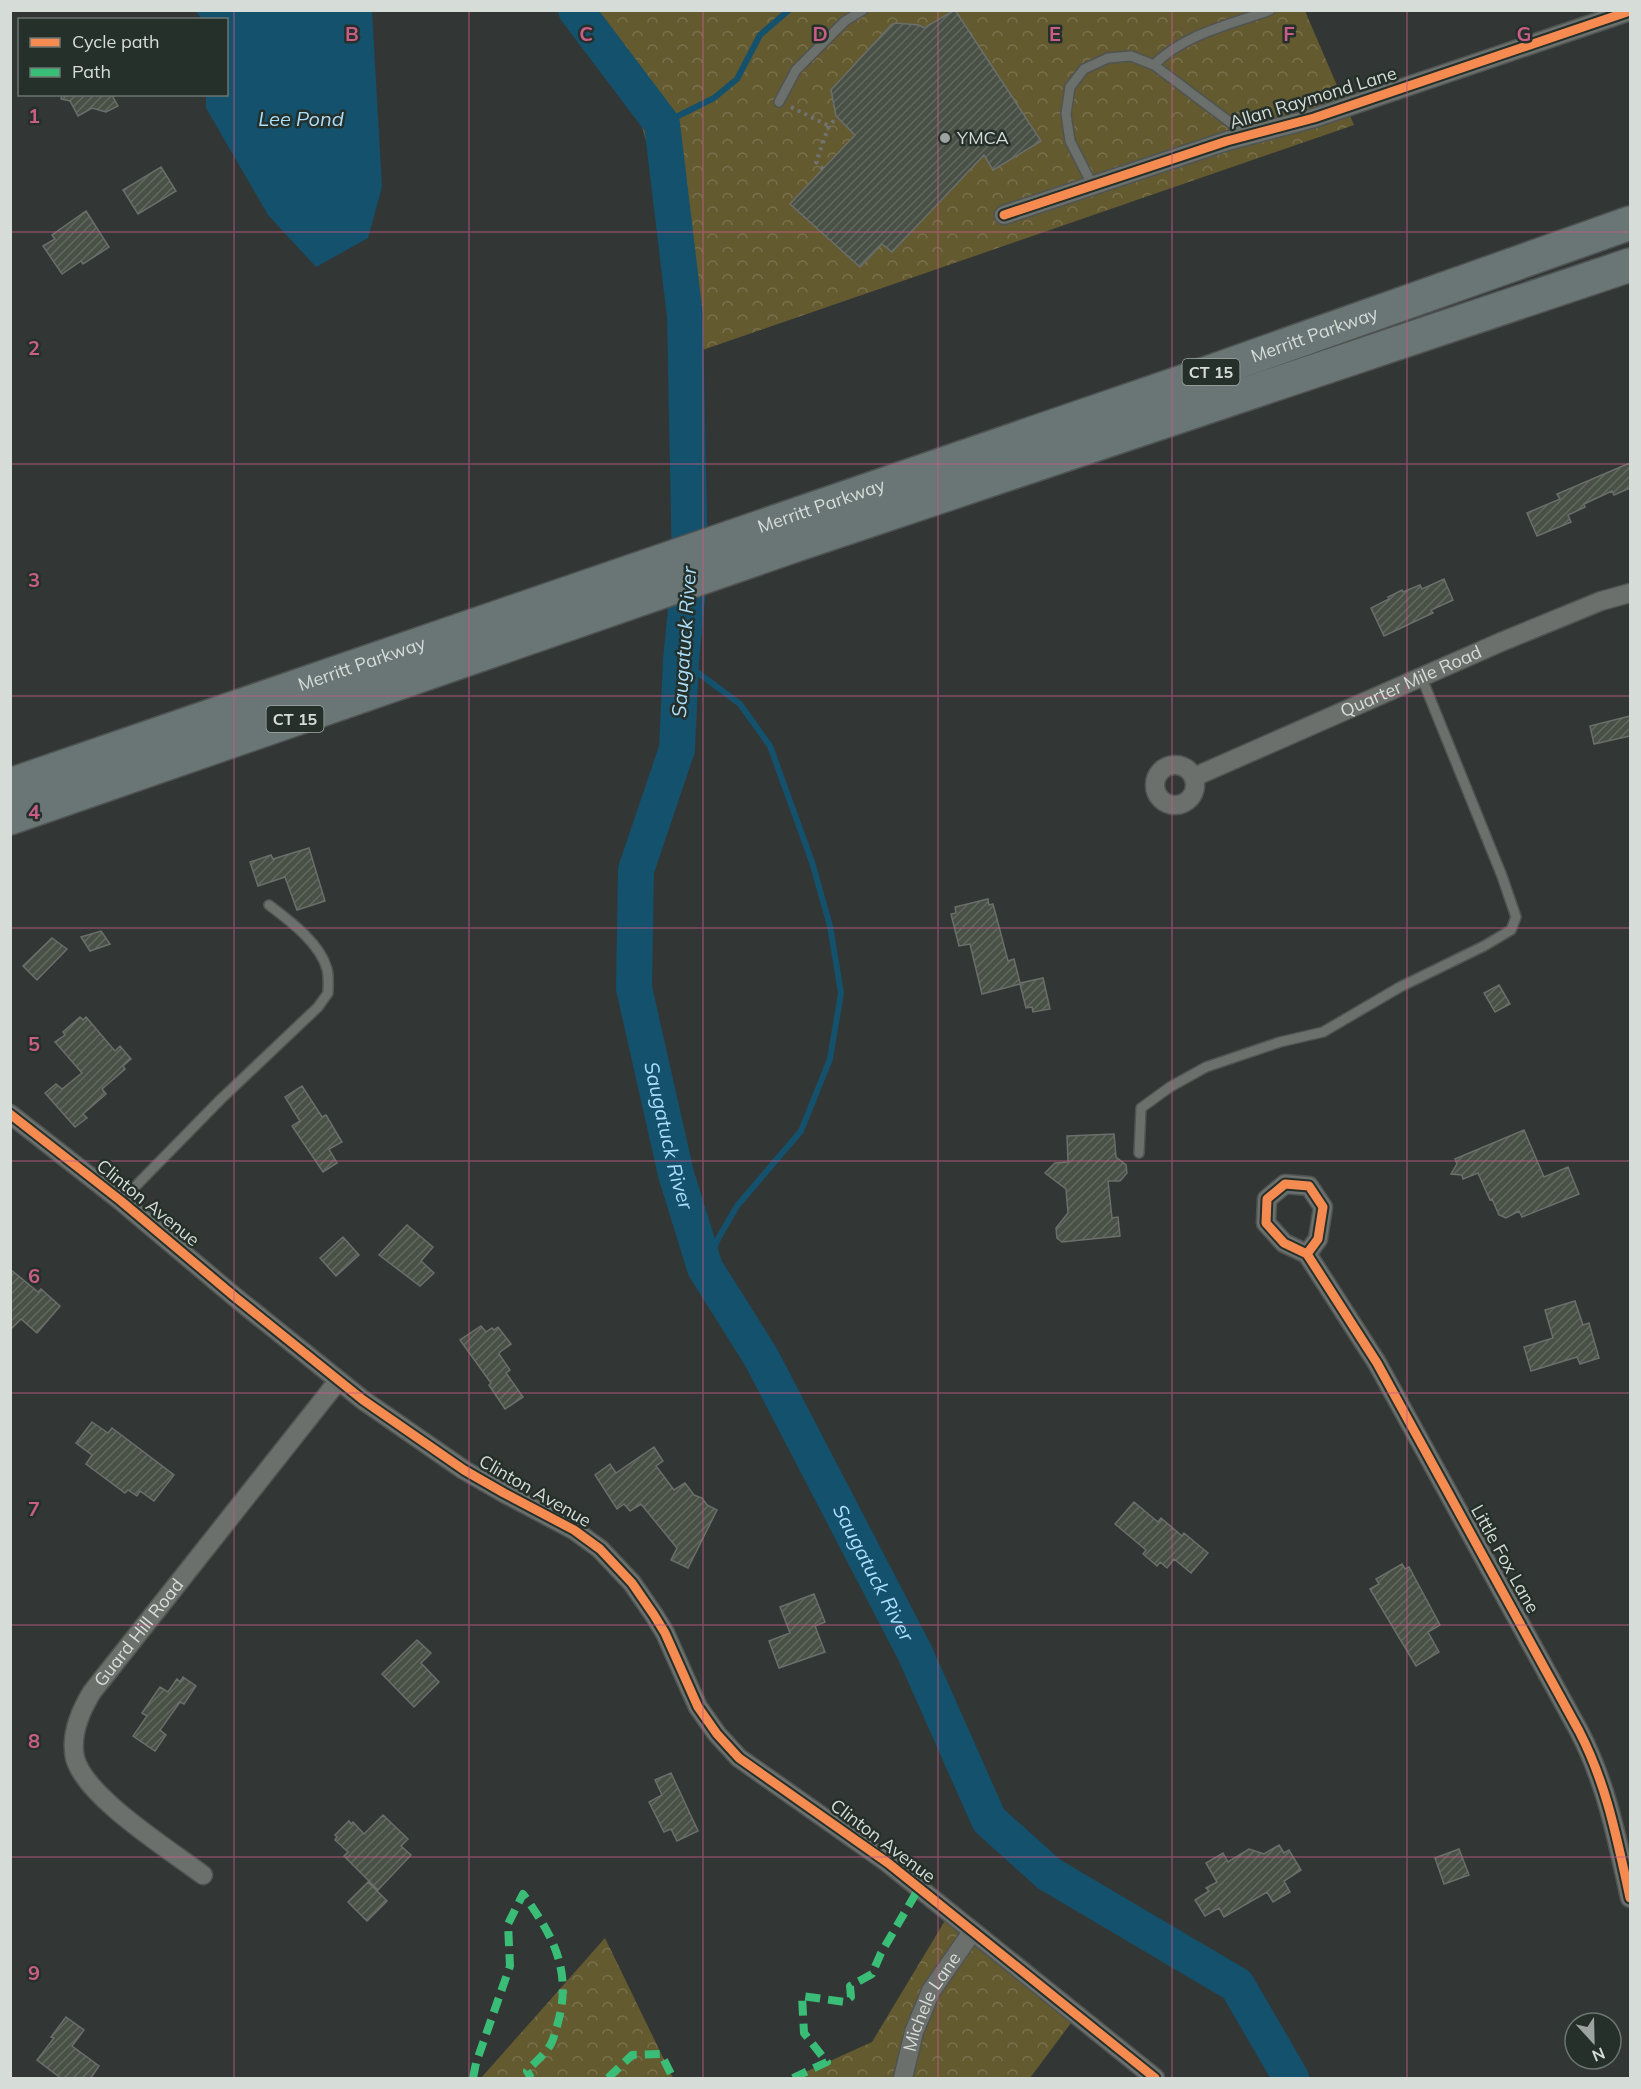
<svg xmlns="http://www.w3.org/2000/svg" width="1641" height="2089" font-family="Mulish,sans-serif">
<defs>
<pattern id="forest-crowns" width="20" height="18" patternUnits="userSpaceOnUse" patternTransform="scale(1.5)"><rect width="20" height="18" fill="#645a30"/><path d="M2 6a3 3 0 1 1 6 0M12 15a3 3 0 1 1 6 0" fill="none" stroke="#79714d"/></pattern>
<pattern id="building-hatch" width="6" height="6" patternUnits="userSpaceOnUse" patternTransform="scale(1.5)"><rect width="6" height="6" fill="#495046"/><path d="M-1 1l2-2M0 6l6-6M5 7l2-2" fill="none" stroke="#626960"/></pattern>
</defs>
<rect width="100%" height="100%" fill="#323735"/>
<path fill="url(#forest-crowns)" d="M 579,11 L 1305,11 L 1354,125 L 694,353 L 690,276 L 662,196 L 642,127 Z
M 952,1909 L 1080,2011 L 1030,2078 L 792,2078 L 872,2042 Z
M 605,1938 L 673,2078 L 481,2078 Z"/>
<path fill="#14516d" d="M 196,11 L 372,11 L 382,187 L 368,238 L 316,267 L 268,215 L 206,108 L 206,95 L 226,94 L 226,20 L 201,19 Z"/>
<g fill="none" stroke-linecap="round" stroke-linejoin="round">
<path stroke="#14516d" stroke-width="6" d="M 662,124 L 714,98 L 737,79 L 760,35 L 789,10
M 681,660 L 740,704 L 770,746 L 812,862 L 830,926 L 841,993 L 830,1059 L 801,1131 L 737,1206 L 719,1237 L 705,1268"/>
<path stroke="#14516d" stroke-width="36" id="s1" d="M 576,10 L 662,124 L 685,316 L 690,569 L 681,660 L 677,749 L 636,870 L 634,988 L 676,1174 L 705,1268 L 761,1357 L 915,1653 L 989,1820 L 1049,1874 L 1237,1985 L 1291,2078"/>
</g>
<path fill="url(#building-hatch)" stroke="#6b6f6b" stroke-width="1.5" d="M 955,10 L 1041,141 L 993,170 L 984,155 L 892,252 L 882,244 L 860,267 L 790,204 L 855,135 L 836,116 L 831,90 L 891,25 L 895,23 L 919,25 L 924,28 Z
M 62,94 L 116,94 L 113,97 L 118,106 L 106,112 L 92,108 L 78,116 L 70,101 L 61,99 Z
M 161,167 L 176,191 L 138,214 L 123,190 Z
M 86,211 L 109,247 L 83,264 L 81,261 L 62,274 L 43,246 L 55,239 L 52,235 Z
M 1630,463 L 1630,488 L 1614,495 L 1612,491 L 1584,504 L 1585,507 L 1568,515 L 1571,522 L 1537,536 L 1527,513 L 1560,499 L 1557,494 Z
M 1444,579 L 1453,600 L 1431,610 L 1433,613 L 1384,636 L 1371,608 L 1389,599 L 1388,597 L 1402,590 L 1403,592 L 1420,585 L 1422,589 Z
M 1630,716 L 1630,736 L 1594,744 L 1590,726 Z
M 309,848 L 325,901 L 297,910 L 285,877 L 258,886 L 250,862 L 271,855 L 273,859 Z
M 988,899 L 989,905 L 993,904 L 1008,961 L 1014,959 L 1020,983 L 1043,978 L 1050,1009 L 1033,1012 L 1032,1007 L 1026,1008 L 1020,984 L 982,994 L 970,944 L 959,946 L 951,914 L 956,913 L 955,907 Z
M 101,931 L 110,944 L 90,951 L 81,937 Z
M 52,938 L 67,949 L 37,980 L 23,966 Z
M 1499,985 L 1510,1004 L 1495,1012 L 1484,993 Z
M 80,1017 L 83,1020 L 86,1017 L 115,1051 L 120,1046 L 131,1059 L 123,1066 L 125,1069 L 102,1089 L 106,1094 L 83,1114 L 87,1118 L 75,1127 L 45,1093 L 56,1084 L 62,1089 L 82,1073 L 55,1042 L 65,1035 L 63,1032 Z
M 302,1086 L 322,1117 L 326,1115 L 342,1142 L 329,1149 L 337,1163 L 323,1172 L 292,1126 L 300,1121 L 285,1097 Z
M 1524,1130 L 1544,1177 L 1568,1167 L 1579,1194 L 1522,1217 L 1519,1211 L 1506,1218 L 1499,1215 L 1492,1199 L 1490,1200 L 1478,1173 L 1463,1179 L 1462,1175 L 1451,1174 L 1457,1164 L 1455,1159 Z
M 1114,1134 L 1116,1157 L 1126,1165 L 1127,1173 L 1120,1181 L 1108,1181 L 1112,1218 L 1118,1217 L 1120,1236 L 1062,1242 L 1057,1238 L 1056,1228 L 1068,1213 L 1066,1189 L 1045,1173 L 1055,1163 L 1068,1162 L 1067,1136 Z
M 407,1225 L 433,1247 L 421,1261 L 434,1273 L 420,1286 L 379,1255 Z
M 343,1237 L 359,1255 L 336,1276 L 320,1258 Z
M 10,1269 L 38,1292 L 41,1289 L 60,1306 L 37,1333 L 21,1319 L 10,1330 Z
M 1575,1301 L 1583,1325 L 1589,1323 L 1599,1358 L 1580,1364 L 1577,1357 L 1531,1371 L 1524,1347 L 1553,1338 L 1545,1310 Z
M 481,1326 L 486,1332 L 492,1328 L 494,1330 L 498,1327 L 511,1344 L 500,1352 L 499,1354 L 510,1370 L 506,1373 L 523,1397 L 505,1409 L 489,1385 L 491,1383 L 460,1340 Z
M 92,1422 L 108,1433 L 112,1428 L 174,1475 L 154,1501 L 140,1491 L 137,1496 L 128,1490 L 125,1493 L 86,1464 L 92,1455 L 76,1443 Z
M 654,1447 L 663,1461 L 656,1466 L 674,1490 L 685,1483 L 694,1495 L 702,1498 L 707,1505 L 717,1510 L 688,1568 L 671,1560 L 677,1548 L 641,1504 L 630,1511 L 624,1504 L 617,1509 L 595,1475 L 610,1464 L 616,1473 Z
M 1134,1502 L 1158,1522 L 1161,1518 L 1182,1536 L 1184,1533 L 1208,1553 L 1191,1573 L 1174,1559 L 1167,1568 L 1160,1562 L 1157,1566 L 1143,1554 L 1146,1550 L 1115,1524 Z
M 1402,1564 L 1405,1569 L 1409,1567 L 1440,1625 L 1428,1632 L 1439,1652 L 1416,1666 L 1370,1589 L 1379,1584 L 1376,1579 Z
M 814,1594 L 825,1622 L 815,1626 L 825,1652 L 779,1668 L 769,1641 L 790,1633 L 780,1607 Z
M 417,1640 L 431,1653 L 421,1663 L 439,1682 L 414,1707 L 382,1674 Z
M 183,1677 L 196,1686 L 184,1704 L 180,1702 L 160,1730 L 166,1735 L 155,1751 L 133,1736 L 147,1716 L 142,1713 L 160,1687 L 168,1692 L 177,1679 L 180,1682 Z
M 671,1773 L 698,1831 L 677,1841 L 671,1829 L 664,1832 L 649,1802 L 662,1795 L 655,1780 Z
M 383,1815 L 408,1839 L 401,1846 L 411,1855 L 378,1890 L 344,1856 L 348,1852 L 335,1840 L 337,1837 L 335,1835 L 349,1821 L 351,1824 L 353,1822 L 364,1834 Z
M 1279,1845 L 1284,1853 L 1289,1850 L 1301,1870 L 1284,1881 L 1290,1892 L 1273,1902 L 1267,1892 L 1224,1917 L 1219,1908 L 1205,1916 L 1195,1900 L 1209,1891 L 1206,1888 L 1217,1882 L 1206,1863 L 1223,1853 L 1228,1862 L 1249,1849 L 1264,1854 Z
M 1459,1849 L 1469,1875 L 1444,1884 L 1435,1858 Z
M 368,1882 L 387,1901 L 367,1921 L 348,1902 Z
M 66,2017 L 84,2030 L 72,2046 L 99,2066 L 90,2079 L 62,2079 L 37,2060 L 54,2038 L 51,2037 Z"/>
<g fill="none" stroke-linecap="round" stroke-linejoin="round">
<defs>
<path id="service" d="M 1154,65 C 1184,34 1230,25 1270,10
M 779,102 L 796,70 L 845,21 L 863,10
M 1093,186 L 1070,141 L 1066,114 L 1070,87 L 1084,69 L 1108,58 L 1131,56 L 1154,65 L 1247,135
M 1139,1153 L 1141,1108 L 1170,1087 L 1206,1067 L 1280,1042 L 1323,1032 L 1400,987 L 1484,946 L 1511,930 L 1516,917 L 1502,876 L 1421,676
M 121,1201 L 220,1100 L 318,1007 L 328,993 C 328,986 329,976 327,969 C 320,943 290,921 269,905"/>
<g id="minor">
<path d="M 1004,215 L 1227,141 L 1314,118 L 1630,11"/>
<circle cx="1175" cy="785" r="20"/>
<path id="s2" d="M 1194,777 L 1501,642 L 1601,601 L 1630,593"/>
<path d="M 10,1114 L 121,1201 L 235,1297 L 363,1400 L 464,1470 L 504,1493 L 574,1530 L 600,1549 L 632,1583 L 654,1615 L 665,1633 L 698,1707 L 717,1734 L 739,1758 L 888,1863 L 1155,2078"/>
<path d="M 1307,1254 L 1318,1239 L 1323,1207 L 1309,1186 L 1285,1184 L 1267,1199 L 1266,1223 L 1284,1243 L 1307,1254 L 1377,1363 L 1579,1731 C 1607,1785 1617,1839 1630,1898"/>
<path id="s3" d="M 203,1875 C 170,1850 85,1797 75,1758 C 70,1735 81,1710 92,1692 L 338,1381"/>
<path id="s4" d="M 903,2078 L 914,2032 L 931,1991 L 972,1932"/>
</g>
<g id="motorway">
<path id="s5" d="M 10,785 L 1179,383 L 1630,223"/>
<path d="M 10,818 L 796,545 L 1630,265"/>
</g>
</defs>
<use href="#service" stroke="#4f5452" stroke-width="12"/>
<use href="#minor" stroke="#4f5452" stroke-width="21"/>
<use href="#motorway" stroke="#4f5452" stroke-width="36"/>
<path stroke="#707372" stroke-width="4" stroke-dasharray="3 4.5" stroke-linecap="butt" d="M 791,107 L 829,126
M 823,169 L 816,162 L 829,126 L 837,117"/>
<use href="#service" stroke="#6b706d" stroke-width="9"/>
<use href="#minor" stroke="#6b706d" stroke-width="18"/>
<use href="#motorway" stroke="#697675" stroke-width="33"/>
<path stroke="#3abd76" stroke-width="8" stroke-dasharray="15 8" stroke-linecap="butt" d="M 473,2078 L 476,2063 L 510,1966 L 508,1924 L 523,1894 C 554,1937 573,1972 557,2026 C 555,2032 553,2042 549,2047 C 543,2056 534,2063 527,2071 L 531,2078
M 608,2078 L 632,2055 L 661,2054 L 673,2078
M 793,2078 L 827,2062 L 804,2033 L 802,1996 L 845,2002 L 851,1997 L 850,1986 L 872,1974 L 881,1953 L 919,1888"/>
<defs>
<path id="cycleway" d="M 1004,215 L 1227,141 L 1314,118 L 1630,11
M 10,1114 L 121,1201 L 235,1297 L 363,1400 L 464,1470 L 504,1493 L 574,1530 L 600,1549 L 632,1583 L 654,1615 L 665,1633 L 698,1707 L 717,1734 L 739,1758 L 888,1863 L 1155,2078
M 1307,1254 L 1318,1239 L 1323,1207 L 1309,1186 L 1285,1184 L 1267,1199 L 1266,1223 L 1284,1243 L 1307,1254 L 1377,1363 L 1579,1731 C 1607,1785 1617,1839 1630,1898"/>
</defs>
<use href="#cycleway" stroke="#25302b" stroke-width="13"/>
<use href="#cycleway" stroke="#f68b52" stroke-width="9"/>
</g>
<path fill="none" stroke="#c95d87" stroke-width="1.5" stroke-opacity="0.55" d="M 234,10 L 234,2078M 469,10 L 469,2078M 703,10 L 703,2078M 938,10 L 938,2078M 1172,10 L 1172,2078M 1407,10 L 1407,2078M 10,232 L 1630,232M 10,464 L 1630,464M 10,696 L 1630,696M 10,928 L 1630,928M 10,1161 L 1630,1161M 10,1393 L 1630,1393M 10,1625 L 1630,1625M 10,1857 L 1630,1857"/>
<circle fill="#9da3a0" stroke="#25302b" stroke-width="2" cx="945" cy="138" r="6"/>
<g text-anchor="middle" stroke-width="5" stroke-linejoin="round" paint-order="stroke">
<g fill="#25302b" stroke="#a1a9a5" stroke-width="1.5">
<rect x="1182.5" y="359" width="57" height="26" rx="4.5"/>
<rect x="266.5" y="706" width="57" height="26" rx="4.5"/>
</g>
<g font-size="16" font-weight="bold" fill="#d6ddd9">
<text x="1211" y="378">CT 15</text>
<text x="295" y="725">CT 15</text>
</g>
<g font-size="18" fill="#d6ddd9" stroke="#25302b">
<text transform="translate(1313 98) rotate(-17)" y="6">Allan Raymond Lane</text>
<text dy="6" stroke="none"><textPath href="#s5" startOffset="1380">Merritt Parkway</textPath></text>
<text dy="6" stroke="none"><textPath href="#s5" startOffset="858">Merritt Parkway</textPath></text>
<text dy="6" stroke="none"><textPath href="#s5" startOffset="372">Merritt Parkway</textPath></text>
<text dy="6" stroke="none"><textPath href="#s2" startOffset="237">Quarter Mile Road</textPath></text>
<text transform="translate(148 1203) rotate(39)" y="6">Clinton Avenue</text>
<text transform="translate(535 1491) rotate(30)" y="6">Clinton Avenue</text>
<text transform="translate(1505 1559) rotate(61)" y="6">Little Fox Lane</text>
<text dy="6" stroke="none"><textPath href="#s3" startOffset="321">Guard Hill Road</textPath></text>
<text transform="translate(883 1841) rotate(37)" y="6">Clinton Avenue</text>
<text dy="6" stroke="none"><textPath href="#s4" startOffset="82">Michele Lane</textPath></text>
</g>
<g font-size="18" fill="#d6ddd9" stroke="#25302b" text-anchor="start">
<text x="957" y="144">YMCA</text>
</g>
<g font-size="20" font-style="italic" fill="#abdefa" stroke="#25302b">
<text x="301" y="126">Lee Pond</text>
<text transform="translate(684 642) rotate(-86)" y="7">Saugatuck River</text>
<text dy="7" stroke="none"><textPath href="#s1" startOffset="1167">Saugatuck River</textPath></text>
<text dy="7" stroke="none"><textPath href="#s1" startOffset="1653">Saugatuck River</textPath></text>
</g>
</g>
<g font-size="20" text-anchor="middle" font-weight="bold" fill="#c95d87" stroke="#25302b" stroke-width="5" stroke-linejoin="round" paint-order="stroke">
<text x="352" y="41">B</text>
<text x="586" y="41">C</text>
<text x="820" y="41">D</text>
<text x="1055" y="41">E</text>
<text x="1289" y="41">F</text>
<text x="1524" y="41">G</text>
<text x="34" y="123">1</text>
<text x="34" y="355">2</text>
<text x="34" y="587">3</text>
<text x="34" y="819">4</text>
<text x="34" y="1051">5</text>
<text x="34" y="1283">6</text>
<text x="34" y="1516">7</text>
<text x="34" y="1748">8</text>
<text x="34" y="1980">9</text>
</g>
<rect width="1641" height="2089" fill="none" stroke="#d6ddd9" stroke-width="24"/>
<rect x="18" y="18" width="210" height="78" fill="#25302b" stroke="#6c7571" stroke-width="1.5"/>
<rect x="30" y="38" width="30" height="9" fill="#f68b52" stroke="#6c7571" stroke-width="1.5"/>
<text x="72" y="48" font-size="18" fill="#d6ddd9">Cycle path</text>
<rect x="30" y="68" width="30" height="9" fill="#3abd76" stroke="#6c7571" stroke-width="1.5"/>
<text x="72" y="78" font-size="18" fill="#d6ddd9">Path</text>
<g transform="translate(1593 2041) rotate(158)"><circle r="28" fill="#25302b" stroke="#6c7571" stroke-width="1.5"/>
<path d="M0-4.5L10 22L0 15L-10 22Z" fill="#9da3a0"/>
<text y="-9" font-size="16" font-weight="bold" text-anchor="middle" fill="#d6ddd9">N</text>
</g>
</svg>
